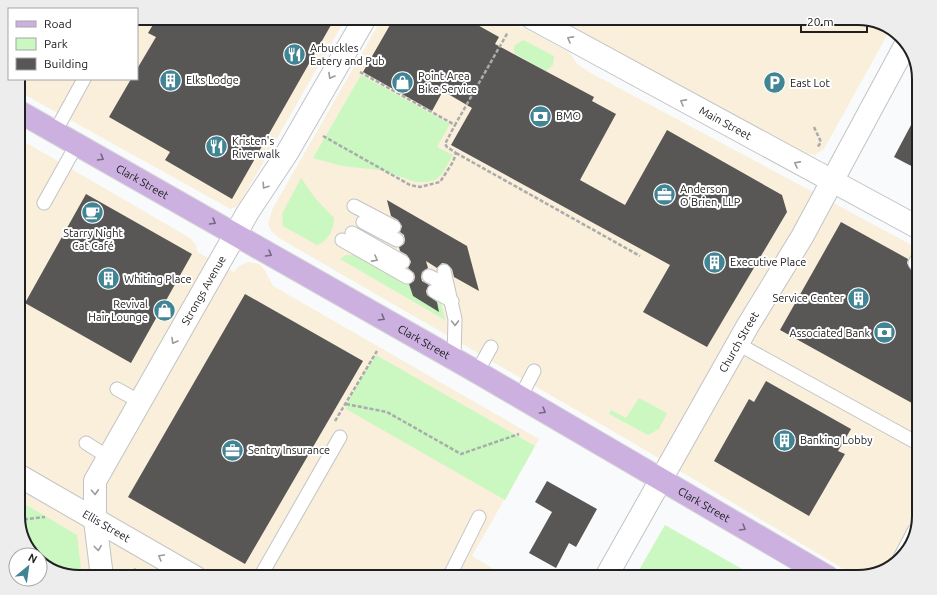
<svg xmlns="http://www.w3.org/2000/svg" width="937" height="595" font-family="Ubuntu,sans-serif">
<rect width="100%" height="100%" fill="#f8fafc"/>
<path fill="#f9efda" d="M 137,18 L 346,18 L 241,201 L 236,207 L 231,209 L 225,206 L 18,91 L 18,79 L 137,79 Z
M 382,18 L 500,18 L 512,25 L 525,28 L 570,53 L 577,64 L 589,72 L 919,249 L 919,516 L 909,549 L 888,569 L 857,577 L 635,444 L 279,238 L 271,231 L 268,223 L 273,208 Z
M 556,18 L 857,18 L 891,28 L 824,149 L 815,155 L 796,151 Z
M 18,138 L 190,238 L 196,245 L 197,252 L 234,272 L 239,266 L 248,262 L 259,264 L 264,269 L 273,286 L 539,439 L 472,556 L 507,577 L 80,577 L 46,567 L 40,561 L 40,555 L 35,555 L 26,546 L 18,519 Z"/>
<path fill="#caf8c0" d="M 523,40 L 554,56 L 553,65 L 546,71 L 514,53 L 514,46 Z
M 361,75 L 450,124 L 437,147 L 453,155 L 442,174 L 435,180 L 425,182 L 416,182 L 380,170 L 342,166 L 313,158 Z
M 301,178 L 315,198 L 334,218 C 334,230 328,241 317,245 L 283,226 L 282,214 Z
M 346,255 L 356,255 L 362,258 L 441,303 L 445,320 L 340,259 Z
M 376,355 L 535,446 L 505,500 L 346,409 L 346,404 Z
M 639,398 L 667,413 L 659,429 L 648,435 L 609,414 L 611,410 L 626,418 Z
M 18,500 L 77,535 L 82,577 L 46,567 L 40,561 L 40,555 L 35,555 C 20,540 18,521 18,500 Z
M 665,525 L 756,577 L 635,577 Z"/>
<path fill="#595656" d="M 157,18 L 335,18 L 232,199 L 165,160 L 170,152 L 109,117 L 131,79 L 137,79 L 137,69 L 156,37 L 148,33 Z
M 394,18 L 465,18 L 499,37 L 495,44 L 594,97 L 592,101 L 616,114 L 580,180 L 625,205 L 667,130 L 782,195 L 787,212 L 707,347 L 643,312 L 670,265 L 451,145 L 472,108 L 443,91 L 432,111 L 363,72 Z
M 919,110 L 919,170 L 894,157 Z
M 86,194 L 192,254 L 131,363 L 25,303 Z
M 387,200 L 467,246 L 479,291 L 454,277 L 452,269 L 447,264 L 442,263 L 437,268 L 426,261 L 428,268 L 422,272 L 421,277 L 422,281 L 429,285 L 426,291 L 427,295 L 437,302 L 439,312 L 413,296 L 409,284 L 414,281 L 415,277 L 414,273 L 408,268 L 411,262 L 407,255 L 400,251 L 399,247 L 404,244 L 405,240 L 404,235 L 400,232 L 402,226 L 398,220 L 391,216 Z
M 841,222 L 908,259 L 907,263 L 911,270 L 919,270 L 919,407 L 780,330 Z
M 245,294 L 363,361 L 245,564 L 128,497 Z
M 766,381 L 851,429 L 838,451 L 845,454 L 809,516 L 714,461 L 749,399 L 754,402 Z
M 547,481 L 597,509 L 576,547 L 569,543 L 556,568 L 529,553 L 552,512 L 535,502 Z"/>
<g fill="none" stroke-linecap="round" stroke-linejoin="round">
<defs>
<path id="service" d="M 55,132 L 84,79
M 44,203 L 77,144
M 354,206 L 394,227
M 363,222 L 397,240
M 352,233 L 403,262
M 342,240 L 407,277
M 915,263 L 919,256
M 444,271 L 455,319 L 454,359
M 429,276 L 446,285
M 434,291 L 452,301
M 738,344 L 919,444
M 477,372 L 491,347
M 117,389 L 140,402
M 520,398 L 534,371
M 86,443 L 108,457
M 900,558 L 914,531
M 260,577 L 340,437
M 449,577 L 479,517"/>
<g id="minor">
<path id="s1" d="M 532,18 L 919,228"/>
<path id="s2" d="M 18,475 L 195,577"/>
<path id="s3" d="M 102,577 L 95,520 L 95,481 L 248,212 L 287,153 L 365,18"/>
<path id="s4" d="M 606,577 L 747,327 L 802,237 L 906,44"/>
</g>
<g id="primary">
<path id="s5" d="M 18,111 L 477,372 L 828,577"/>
</g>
</defs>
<use href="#service" stroke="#c2c3c6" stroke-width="15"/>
<use href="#minor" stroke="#c2c3c6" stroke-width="24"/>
<use href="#primary" stroke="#d7d7d7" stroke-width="24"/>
<path stroke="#a9abac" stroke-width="2.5" stroke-dasharray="4 2" stroke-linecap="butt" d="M 360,72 L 455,125 L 508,32
M 814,127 L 821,142 L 817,148
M 323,136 L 410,185 L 420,187 L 440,182 L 453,162 L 456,153 L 447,147 L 445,144 L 455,125
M 456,153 L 640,256
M 346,404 L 387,412 L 461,454 L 519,434
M 335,421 L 377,351
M 18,520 L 45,517
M 130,577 L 136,568"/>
<use href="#service" stroke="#fff" stroke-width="13"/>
<use href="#minor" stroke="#fff" stroke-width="22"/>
<use href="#primary" stroke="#ccb0e0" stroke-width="22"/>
</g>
<defs><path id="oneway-chevron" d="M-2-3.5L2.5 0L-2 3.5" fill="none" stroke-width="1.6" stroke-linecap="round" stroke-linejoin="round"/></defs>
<g stroke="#9b9b9b">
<use href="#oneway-chevron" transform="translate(570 39) rotate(-151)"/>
<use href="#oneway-chevron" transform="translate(331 76) rotate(120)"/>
<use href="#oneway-chevron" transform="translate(683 102) rotate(-151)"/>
<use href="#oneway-chevron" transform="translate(797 164) rotate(-152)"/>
<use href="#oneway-chevron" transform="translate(265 186) rotate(124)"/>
<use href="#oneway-chevron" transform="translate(375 259) rotate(29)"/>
<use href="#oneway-chevron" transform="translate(455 323) rotate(89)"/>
<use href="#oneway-chevron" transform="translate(174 341) rotate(120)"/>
<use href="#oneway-chevron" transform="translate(95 492) rotate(87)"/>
<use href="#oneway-chevron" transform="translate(98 548) rotate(83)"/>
<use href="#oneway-chevron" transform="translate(161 557) rotate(-150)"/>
</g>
<g stroke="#766880">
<use href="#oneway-chevron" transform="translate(101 158) rotate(30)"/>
<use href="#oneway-chevron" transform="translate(213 222) rotate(30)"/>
<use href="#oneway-chevron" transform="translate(269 254) rotate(30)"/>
<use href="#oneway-chevron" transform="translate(382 318) rotate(30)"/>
<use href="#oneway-chevron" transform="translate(543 411) rotate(30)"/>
<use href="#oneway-chevron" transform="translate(743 528) rotate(30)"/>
</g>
<defs>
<symbol id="restaurant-disc" viewBox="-11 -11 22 22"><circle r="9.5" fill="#418494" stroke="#fff"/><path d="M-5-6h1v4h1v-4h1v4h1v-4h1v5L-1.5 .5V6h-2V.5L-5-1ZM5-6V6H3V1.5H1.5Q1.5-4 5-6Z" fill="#fff"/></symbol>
<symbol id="building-disc" viewBox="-11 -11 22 22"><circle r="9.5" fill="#418494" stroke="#fff"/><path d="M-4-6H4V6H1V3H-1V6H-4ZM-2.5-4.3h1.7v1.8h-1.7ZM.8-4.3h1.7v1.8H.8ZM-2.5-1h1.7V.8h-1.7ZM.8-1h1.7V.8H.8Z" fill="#fff"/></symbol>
<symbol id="shop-disc" viewBox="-11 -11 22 22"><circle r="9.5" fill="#418494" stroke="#fff"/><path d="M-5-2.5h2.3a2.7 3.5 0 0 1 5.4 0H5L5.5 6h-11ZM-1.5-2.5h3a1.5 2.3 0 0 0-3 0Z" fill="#fff"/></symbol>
<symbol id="parking-disc" viewBox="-11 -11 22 22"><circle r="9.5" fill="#418494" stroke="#fff"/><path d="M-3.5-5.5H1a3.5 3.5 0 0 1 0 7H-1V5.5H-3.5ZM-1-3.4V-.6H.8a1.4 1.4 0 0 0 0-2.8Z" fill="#fff"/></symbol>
<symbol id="bank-disc" viewBox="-11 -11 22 22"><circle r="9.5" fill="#418494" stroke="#fff"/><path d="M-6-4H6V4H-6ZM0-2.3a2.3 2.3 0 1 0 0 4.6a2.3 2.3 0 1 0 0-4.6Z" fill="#fff"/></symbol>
<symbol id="office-disc" viewBox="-11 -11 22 22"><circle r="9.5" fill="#418494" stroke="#fff"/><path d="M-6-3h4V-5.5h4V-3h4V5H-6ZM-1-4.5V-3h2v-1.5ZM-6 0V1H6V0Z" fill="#fff"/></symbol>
<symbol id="cafe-disc" viewBox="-11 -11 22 22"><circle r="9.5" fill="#418494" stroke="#fff"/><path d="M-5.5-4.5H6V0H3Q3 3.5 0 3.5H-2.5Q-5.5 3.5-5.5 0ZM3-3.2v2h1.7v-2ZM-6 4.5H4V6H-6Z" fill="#fff"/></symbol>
</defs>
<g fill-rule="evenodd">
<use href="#restaurant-disc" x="282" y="42" width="25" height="25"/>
<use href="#building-disc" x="158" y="68" width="25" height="25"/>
<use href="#shop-disc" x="390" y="70" width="25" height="25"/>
<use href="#parking-disc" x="762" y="70" width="25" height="25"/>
<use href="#bank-disc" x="528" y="104" width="25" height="25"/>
<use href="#restaurant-disc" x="204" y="134" width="25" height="25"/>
<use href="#office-disc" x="652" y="182" width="25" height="25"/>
<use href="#cafe-disc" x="80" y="200" width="25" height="25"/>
<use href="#building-disc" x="702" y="250" width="25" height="25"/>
<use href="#building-disc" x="96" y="266" width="25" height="25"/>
<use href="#building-disc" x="846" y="286" width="25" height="25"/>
<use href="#shop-disc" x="152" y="298" width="25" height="25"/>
<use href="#bank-disc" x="872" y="320" width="25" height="25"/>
<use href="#building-disc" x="772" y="428" width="25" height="25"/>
<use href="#office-disc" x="220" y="438" width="25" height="25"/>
</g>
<g text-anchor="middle" stroke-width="4" stroke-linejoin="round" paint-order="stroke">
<g font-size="11" fill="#202021" stroke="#fff" text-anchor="start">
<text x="310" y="52">Arbuckles<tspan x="310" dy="13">Eatery and Pub</tspan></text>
<text x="418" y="80">Point Area<tspan x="418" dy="13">Bike Service</tspan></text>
<text x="186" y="84">Elks Lodge</text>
<text x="790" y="87">East Lot</text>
<text x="556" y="120">BMO</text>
<text x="232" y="145">Kristen's<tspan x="232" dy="13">Riverwalk</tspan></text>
<text x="680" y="193">Anderson<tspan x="680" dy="13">O'Brien, LLP</tspan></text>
<text x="93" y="237" text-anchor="middle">Starry Night<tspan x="93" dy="13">Cat Café</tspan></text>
<text x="730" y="266">Executive Place</text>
<text x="124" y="283">Whiting Place</text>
<text x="844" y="302" text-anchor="end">Service Center</text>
<text x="148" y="308" text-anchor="end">Revival<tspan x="148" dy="13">Hair Lounge</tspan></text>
<text x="870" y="337" text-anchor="end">Associated Bank</text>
<text x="800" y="444">Banking Lobby</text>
<text x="248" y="454">Sentry Insurance</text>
</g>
<g font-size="11" fill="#202021" stroke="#fff">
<text dy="4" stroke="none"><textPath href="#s1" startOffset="220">Main Street</textPath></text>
<text dy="4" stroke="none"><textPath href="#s5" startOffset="143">Clark Street</textPath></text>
<text dy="4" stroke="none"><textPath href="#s3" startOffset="316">Strongs Avenue</textPath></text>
<text dy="4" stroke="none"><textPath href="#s5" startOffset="467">Clark Street</textPath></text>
<text dy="4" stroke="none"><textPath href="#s4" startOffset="270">Church Street</textPath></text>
<text dy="4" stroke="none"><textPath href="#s5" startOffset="791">Clark Street</textPath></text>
<text dy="4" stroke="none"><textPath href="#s2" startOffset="102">Ellis Street</textPath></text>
</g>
</g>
<path d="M0 0H937V595H0ZM79 25H858A54 54 0 0 1 912 79V516A54 54 0 0 1 858 570H79A54 54 0 0 1 25 516V79A54 54 0 0 1 79 25Z" fill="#ededed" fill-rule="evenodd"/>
<path fill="none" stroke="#202021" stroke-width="2" d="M79 25H858A54 54 0 0 1 912 79V516A54 54 0 0 1 858 570H79A54 54 0 0 1 25 516V79A54 54 0 0 1 79 25Z"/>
<rect x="8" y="8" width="130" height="72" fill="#ffffff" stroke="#a6a6a6"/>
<rect x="16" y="21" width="20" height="6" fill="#ccb0e0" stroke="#a6a6a6"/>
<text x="44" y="28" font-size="12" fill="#202021">Road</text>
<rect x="16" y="38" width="20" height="12" fill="#caf8c0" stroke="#a6a6a6"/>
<text x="44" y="48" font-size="12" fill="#202021">Park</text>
<rect x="16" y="58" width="20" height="12" fill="#595656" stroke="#a6a6a6"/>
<text x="44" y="68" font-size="12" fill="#202021">Building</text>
<g transform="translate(28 567) rotate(29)"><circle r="19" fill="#ffffff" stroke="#a6a6a6"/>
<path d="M0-3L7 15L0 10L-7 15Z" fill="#418494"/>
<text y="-6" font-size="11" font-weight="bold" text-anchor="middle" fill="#202021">N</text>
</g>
<path d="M801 26v6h66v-6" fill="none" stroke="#202021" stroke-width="2"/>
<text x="807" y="26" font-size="12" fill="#202021" stroke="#ffffff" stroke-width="3" paint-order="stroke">20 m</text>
</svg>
